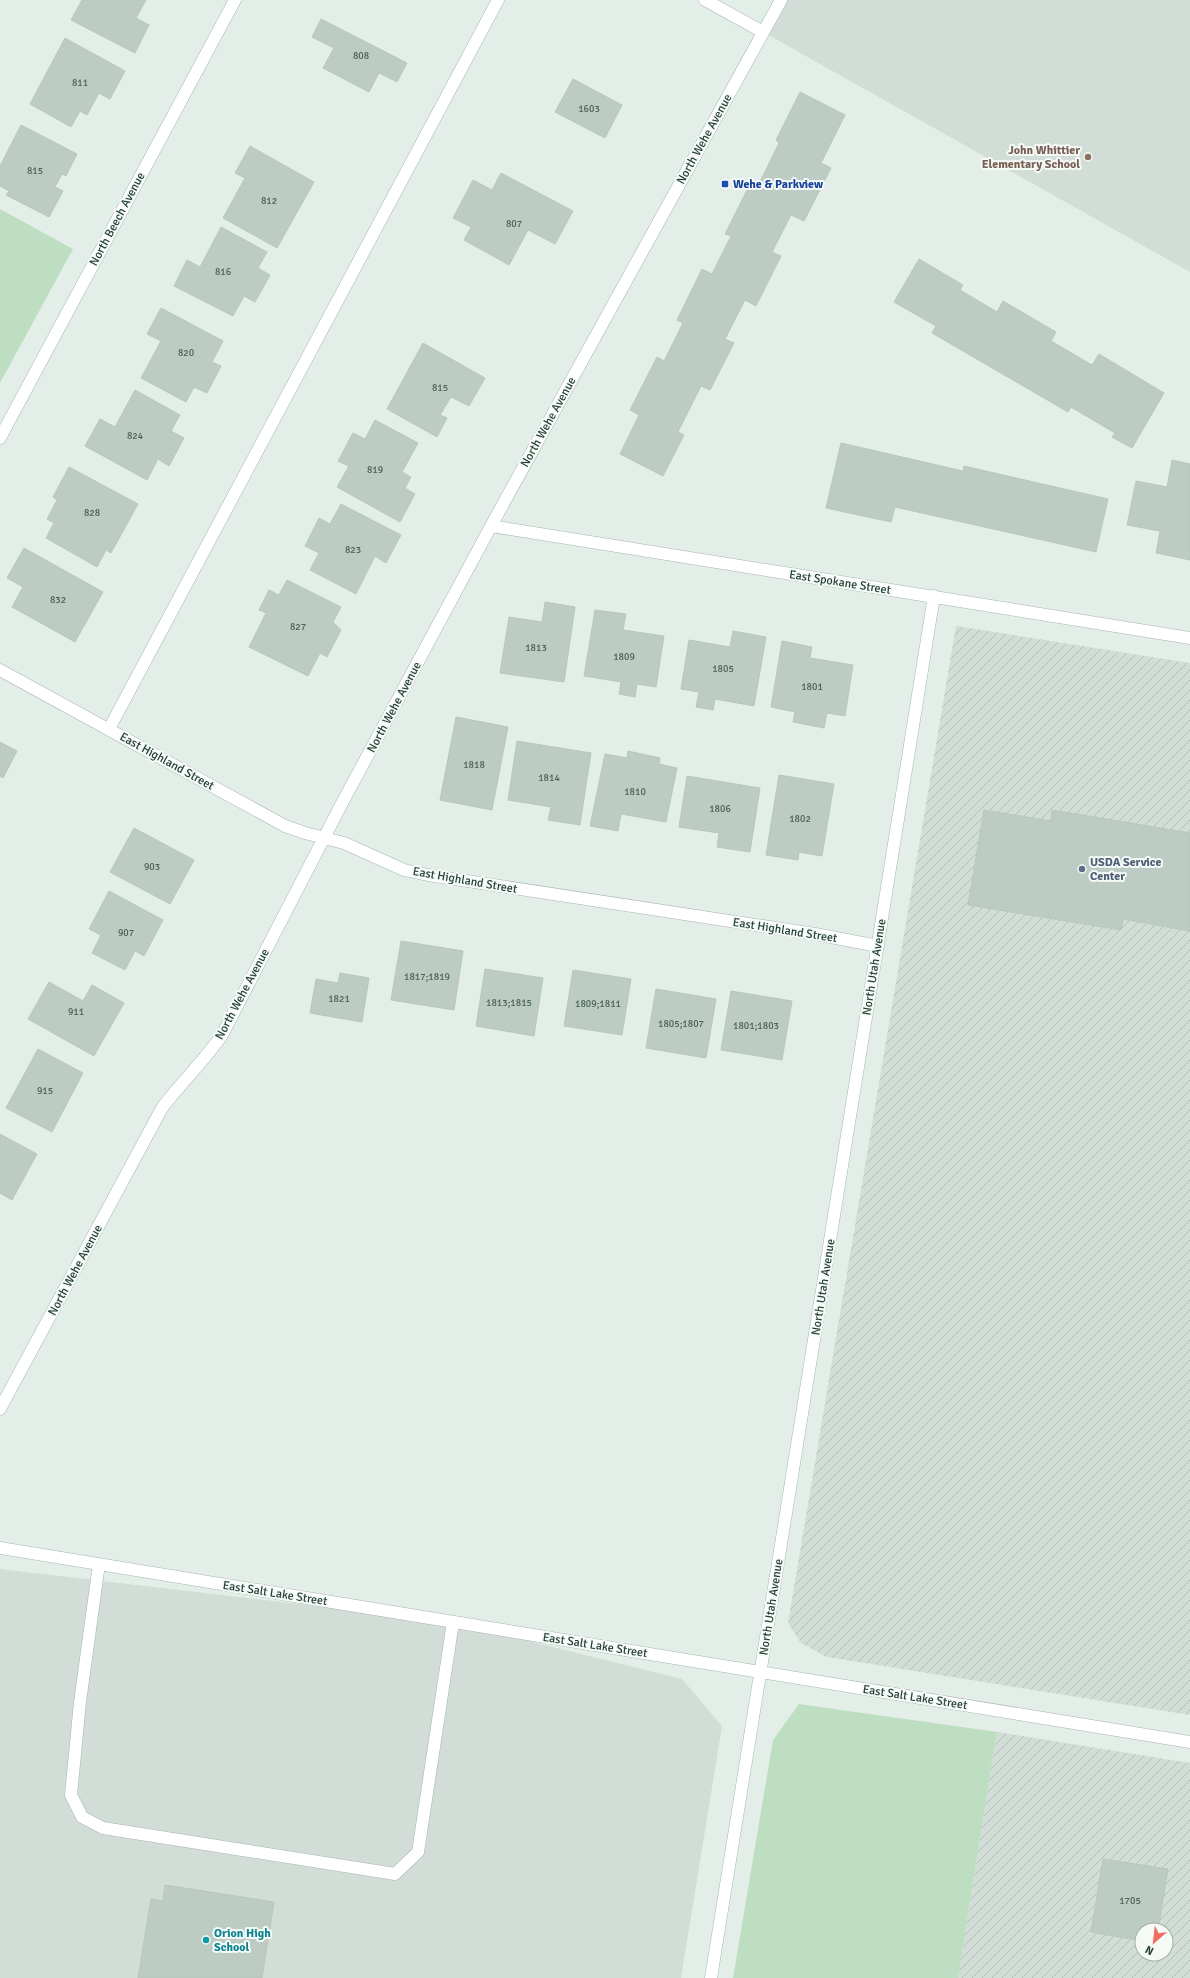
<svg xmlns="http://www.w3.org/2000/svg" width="1190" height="1978" font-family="Signika,sans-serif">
<defs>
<pattern id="industrial-furrows" width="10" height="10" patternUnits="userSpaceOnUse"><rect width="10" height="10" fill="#d2ddd7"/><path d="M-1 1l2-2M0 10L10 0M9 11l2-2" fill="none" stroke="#b4bfb9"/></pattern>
</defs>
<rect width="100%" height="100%" fill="#e4eee8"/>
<path fill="#d2ddd7" d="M 781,0 L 1190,0 L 1190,272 L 763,32 Z
M 0,1569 L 453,1622 L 682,1679 L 722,1726 L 681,1978 L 0,1978 Z"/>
<path fill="url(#industrial-furrows)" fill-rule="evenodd" d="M 956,626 L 1190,663 L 1190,1715 L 827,1657 L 801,1643 L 788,1623 Z
M 997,1732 L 1190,1763 L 1190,1978 L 958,1978 ZM 1142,1930 L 1166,1930 L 1166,1954 L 1142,1954 Z"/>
<path fill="#bedec2" d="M 0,209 L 73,249 L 0,383 Z
M 799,1704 L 997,1732 L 958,1978 L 733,1978 L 773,1740 Z"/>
<path fill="#bccbc3" stroke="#b7c7be" d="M 82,0 L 146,0 L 136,18 L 149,25 L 135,53 L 71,20 Z
M 321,19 L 407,63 L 397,82 L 379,73 L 369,92 L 323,68 L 334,48 L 312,37 Z
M 65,38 L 125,71 L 110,99 L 99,93 L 87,115 L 80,111 L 71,127 L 30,104 Z
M 573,79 L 622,105 L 605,138 L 555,112 Z
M 800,92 L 845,115 L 821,163 L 831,168 L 804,221 L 791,215 L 772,252 L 781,256 L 756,306 L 745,300 L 725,339 L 734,343 L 710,390 L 701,386 L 678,432 L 684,435 L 663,476 L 620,454 L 639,415 L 630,410 L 657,357 L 664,361 L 683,323 L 677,320 L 702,269 L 712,274 L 731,236 L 725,234 L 749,186 L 756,190 L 779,143 L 776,140 Z
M 21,125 L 77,154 L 66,176 L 62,174 L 55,187 L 63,191 L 49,217 L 6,195 L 9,191 L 0,186 L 0,166 Z
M 250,146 L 314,182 L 277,248 L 223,218 L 245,178 L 235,173 Z
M 501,173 L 573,211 L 555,244 L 528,230 L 509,265 L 464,240 L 471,227 L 453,218 L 473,180 L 492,190 Z
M 221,227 L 267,252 L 258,268 L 270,275 L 255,302 L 244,296 L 233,316 L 174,286 L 187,260 L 200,267 Z
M 919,259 L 963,285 L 960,290 L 997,312 L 1003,301 L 1056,332 L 1051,341 L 1092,365 L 1099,354 L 1164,393 L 1132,448 L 1112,437 L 1115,433 L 1071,407 L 1068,412 L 932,333 L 936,326 L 894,302 Z
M 161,308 L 223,341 L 212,362 L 221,366 L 207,393 L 194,387 L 186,402 L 141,378 L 161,341 L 147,334 Z
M 423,343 L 485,378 L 469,406 L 451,397 L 440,415 L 447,418 L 437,437 L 387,409 Z
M 135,390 L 180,415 L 171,431 L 184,438 L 169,466 L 158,459 L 147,480 L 85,446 L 100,419 L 115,427 Z
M 375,420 L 418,443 L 402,472 L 411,477 L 405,488 L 415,494 L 400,522 L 337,487 L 349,466 L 338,461 L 353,433 L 365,439 Z
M 841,443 L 963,471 L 964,466 L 1108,499 L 1096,552 L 895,507 L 891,522 L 826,508 Z
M 1172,460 L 1190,464 L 1190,560 L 1156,553 L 1160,531 L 1127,525 L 1136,481 L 1167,487 Z
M 69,467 L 138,504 L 111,553 L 106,550 L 97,567 L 46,538 L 54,523 L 47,519 L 57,500 L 53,497 Z
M 341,504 L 401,535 L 386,563 L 375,556 L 356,594 L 310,570 L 319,553 L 305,546 L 319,518 L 330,524 Z
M 24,548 L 103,592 L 75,642 L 12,607 L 23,587 L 7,578 Z
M 287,580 L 341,607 L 333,622 L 341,630 L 327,657 L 320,653 L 308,676 L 249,647 L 266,613 L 259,610 L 269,590 L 279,595 Z
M 545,602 L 575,607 L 564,682 L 500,673 L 509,617 L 542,622 Z
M 595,610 L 626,614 L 623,630 L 664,636 L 656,687 L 637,684 L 635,697 L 619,694 L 621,682 L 584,676 Z
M 733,631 L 766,637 L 754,706 L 715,699 L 713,710 L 696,707 L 699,692 L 681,689 L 689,640 L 730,647 Z
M 782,641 L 812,647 L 810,658 L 853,665 L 845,716 L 827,713 L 824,728 L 793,722 L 795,712 L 771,707 Z
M 456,717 L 508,727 L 492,810 L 440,800 Z
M 517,741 L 591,753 L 580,825 L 548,820 L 551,807 L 508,800 Z
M 0,742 L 17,751 L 3,778 L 0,776 Z
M 628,751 L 660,758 L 659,764 L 677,768 L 666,822 L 621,814 L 618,831 L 590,826 L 605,754 L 627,758 Z
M 779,775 L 834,784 L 822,856 L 799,852 L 798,860 L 766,855 Z
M 687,776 L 760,788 L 750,852 L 717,847 L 719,833 L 679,827 Z
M 984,810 L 1051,821 L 1052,810 L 1190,833 L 1190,931 L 1123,919 L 1121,930 L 968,905 Z
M 134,828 L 194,860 L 170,904 L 110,872 Z
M 109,891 L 163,920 L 144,956 L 135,951 L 125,970 L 92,953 L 101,935 L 89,929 Z
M 401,941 L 463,951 L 454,1010 L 391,1000 Z
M 485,969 L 543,978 L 534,1036 L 476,1026 Z
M 573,970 L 631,979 L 622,1035 L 564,1026 Z
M 340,973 L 369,978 L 362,1022 L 310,1013 L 316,979 L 338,983 Z
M 49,982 L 83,1001 L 92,985 L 124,1003 L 94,1056 L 28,1019 Z
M 656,989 L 716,999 L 706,1058 L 646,1048 Z
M 731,991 L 792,1001 L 782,1060 L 721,1050 Z
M 38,1049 L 83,1073 L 52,1132 L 6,1108 Z
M 0,1134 L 37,1154 L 12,1200 L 0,1193 Z
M 1103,1859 L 1168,1869 L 1158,1930 L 1142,1930 L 1142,1941 L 1091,1932 Z
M 165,1885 L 274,1902 L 262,1978 L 138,1978 L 151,1899 L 163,1901 Z"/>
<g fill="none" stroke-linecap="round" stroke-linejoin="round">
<defs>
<path id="minor" d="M 705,0 L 763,32
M 0,438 L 235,0
M 491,526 L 1190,638
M 0,670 L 285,826 L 305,833 L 344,843 L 404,870 L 428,875 L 815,934 L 878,946
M 109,729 L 498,0
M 0,1409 L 162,1108 C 181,1083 204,1061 222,1035 L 341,805 L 491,526 L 781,0
M 0,1548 L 1190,1742
M 99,1564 L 80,1702 L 71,1795 L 82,1817 L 103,1828 L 395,1874 L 418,1852 L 453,1622
M 711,1978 L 934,596"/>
</defs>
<use href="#minor" stroke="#a6b6ae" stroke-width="13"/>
<use href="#minor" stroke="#fff" stroke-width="12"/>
</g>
<circle fill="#8d6e63" stroke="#f5faf7" stroke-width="1.5" cx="1088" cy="157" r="4"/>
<rect fill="#1a4fb4" stroke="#f5faf7" stroke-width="1.5" x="721" y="180" width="8" height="8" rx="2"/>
<circle fill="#5c6f8a" stroke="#f5faf7" stroke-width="1.5" cx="1082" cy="869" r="4"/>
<circle fill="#0f9aa8" stroke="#f5faf7" stroke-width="1.5" cx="206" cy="1940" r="4"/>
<g text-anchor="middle" stroke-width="4" stroke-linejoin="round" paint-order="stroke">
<g font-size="10" fill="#496258">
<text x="361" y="59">808</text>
<text x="80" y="86">811</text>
<text x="589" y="112">1603</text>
<text x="35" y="174">815</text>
<text x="269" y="204">812</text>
<text x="514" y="227">807</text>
<text x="223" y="275">816</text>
<text x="186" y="356">820</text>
<text x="440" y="391">815</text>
<text x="135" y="439">824</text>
<text x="375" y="473">819</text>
<text x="92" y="516">828</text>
<text x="353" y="553">823</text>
<text x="58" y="603">832</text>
<text x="298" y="630">827</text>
<text x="536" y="651">1813</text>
<text x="624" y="660">1809</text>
<text x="723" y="672">1805</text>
<text x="812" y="690">1801</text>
<text x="474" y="768">1818</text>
<text x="549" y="781">1814</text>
<text x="635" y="795">1810</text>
<text x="720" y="812">1806</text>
<text x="800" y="822">1802</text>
<text x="152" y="870">903</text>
<text x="126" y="936">907</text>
<text x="427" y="980">1817;1819</text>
<text x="339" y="1002">1821</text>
<text x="509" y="1006">1813;1815</text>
<text x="598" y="1007">1809;1811</text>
<text x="76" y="1015">911</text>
<text x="681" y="1027">1805;1807</text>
<text x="756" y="1029">1801;1803</text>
<text x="45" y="1094">915</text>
<text x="1130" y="1904">1705</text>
</g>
<g font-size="12" fill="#233f34" stroke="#f5faf7">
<text transform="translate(704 139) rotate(-61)" y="4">North Wehe Avenue</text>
<text transform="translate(117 219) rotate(-62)" y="4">North Beech Avenue</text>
<text transform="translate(548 422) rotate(-61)" y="4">North Wehe Avenue</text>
<text transform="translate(840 582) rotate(9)" y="4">East Spokane Street</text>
<text transform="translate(394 707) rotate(-62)" y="4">North Wehe Avenue</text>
<text transform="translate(167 761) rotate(29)" y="4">East Highland Street</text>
<text transform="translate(465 880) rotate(10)" y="4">East Highland Street</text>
<text transform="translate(785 930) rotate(9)" y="4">East Highland Street</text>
<text transform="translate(874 967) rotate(-81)" y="4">North Utah Avenue</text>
<text transform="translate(242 994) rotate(-62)" y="4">North Wehe Avenue</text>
<text transform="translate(75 1270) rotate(-62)" y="4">North Wehe Avenue</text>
<text transform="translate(823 1287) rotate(-81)" y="4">North Utah Avenue</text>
<text transform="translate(275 1593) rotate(9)" y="4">East Salt Lake Street</text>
<text transform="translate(771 1607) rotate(-81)" y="4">North Utah Avenue</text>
<text transform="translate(595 1645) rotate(9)" y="4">East Salt Lake Street</text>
<text transform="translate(915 1697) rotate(9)" y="4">East Salt Lake Street</text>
</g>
<g font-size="12" font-weight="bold" fill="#785e54" stroke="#f5faf7" text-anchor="end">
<text x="1080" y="154">John Whittier<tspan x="1080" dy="14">Elementary School</tspan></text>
</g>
<g font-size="12" font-weight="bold" fill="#164399" stroke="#f5faf7" text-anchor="start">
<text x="733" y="188">Wehe &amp; Parkview</text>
</g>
<g font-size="12" font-weight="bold" fill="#4e5e75" stroke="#f5faf7" text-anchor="start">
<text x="1090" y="866">USDA Service<tspan x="1090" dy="14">Center</tspan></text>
</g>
<g font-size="12" font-weight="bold" fill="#0d838f" stroke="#f5faf7" text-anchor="start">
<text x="214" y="1937">Orion High<tspan x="214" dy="14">School</tspan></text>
</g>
</g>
<g transform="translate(1154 1942) rotate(208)"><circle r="19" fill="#f5faf7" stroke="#a1afa9"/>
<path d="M0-3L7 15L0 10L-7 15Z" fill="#f16d5f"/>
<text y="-6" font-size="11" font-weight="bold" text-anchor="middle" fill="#233f34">N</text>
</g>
</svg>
